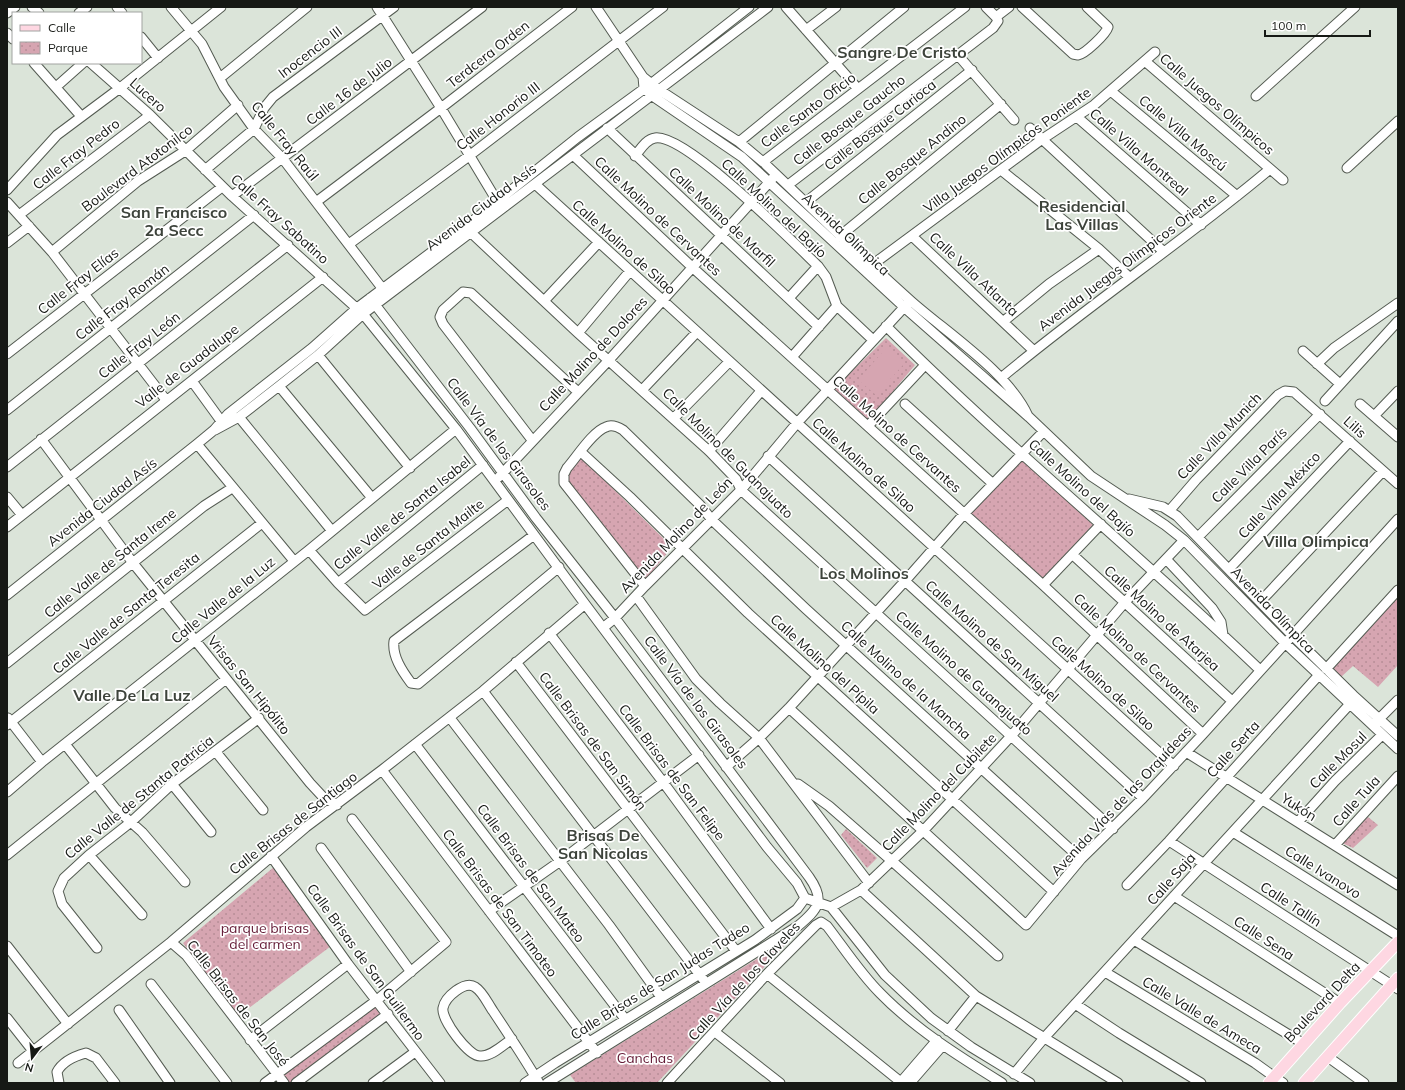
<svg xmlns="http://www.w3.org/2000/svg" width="1405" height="1090" font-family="Mulish,sans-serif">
<defs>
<pattern id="park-dots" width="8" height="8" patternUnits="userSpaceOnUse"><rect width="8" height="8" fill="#d6a5b1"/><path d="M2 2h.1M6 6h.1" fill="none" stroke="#b78d97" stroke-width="1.8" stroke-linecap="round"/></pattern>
</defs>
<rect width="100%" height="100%" fill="#dbe4d9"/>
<path fill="url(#park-dots)" d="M 886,338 L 915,365 L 869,420 L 834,389 Z
M 1021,457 L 1093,525 L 1042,579 L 969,511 Z
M 582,458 L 672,547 L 644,582 L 564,476 L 567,471 Z
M 1398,595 L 1398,665 L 1378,687 L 1353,666 L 1341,677 L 1333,670 L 1333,666 Z
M 1368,817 L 1378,825 L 1353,848 L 1340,842 Z
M 846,829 L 877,858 L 867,868 L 841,835 Z
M 274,867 L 331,946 L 237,1017 L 183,943 Z
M 792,937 L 657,1083 L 576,1083 L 570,1075 Z
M 374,1005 L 382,1015 L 294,1083 L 290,1083 L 283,1074 Z"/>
<path fill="#d6a5b1" d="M 886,348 L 904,364 L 876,395 L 858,380 Z"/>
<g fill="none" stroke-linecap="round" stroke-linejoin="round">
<defs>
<path id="minor" d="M 32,7 L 39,13
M 117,7 L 122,13
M 171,7 L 202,44 L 224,87 L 254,129 L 283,159 L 382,288
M 377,7 L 441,108 L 497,201
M 596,7 L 643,77 L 658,89 L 739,142 L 763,162 C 812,208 860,256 911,301 C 947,333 1008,372 1028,416
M 786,7 L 858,89
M 986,7 L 996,17
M 1022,7 L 1073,54 L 1078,55 C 1085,54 1106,34 1108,27 L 1087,7
M 7,13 L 15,7
M 79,13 L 87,7
M 996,17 L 1009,7
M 806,30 L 836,7
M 7,33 L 13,39
M 141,37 L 158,58
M 957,54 L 1014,120
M 1146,62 L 1283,180
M 34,63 L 81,116
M 91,63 L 150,115 L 232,196 L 363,314 L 456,429 L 585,604 L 767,847 L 797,883 L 805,898
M 643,77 L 644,88 L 651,95 L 742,157 L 904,307 L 1029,417 L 1091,476 L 1165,525 L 1184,540 L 1286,644 L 1398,749
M 220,78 L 307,7
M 56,87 L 83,63
M 1112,92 L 1237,196
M 1256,96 L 1355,7
M 1077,117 L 1201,225
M 607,128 L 819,327
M 1030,128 L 1164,252
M 739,142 L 904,7
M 573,155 L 692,267 L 1043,585 L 1203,734
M 635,156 C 640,150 646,139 655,138 C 685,133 794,243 818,266 L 826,277 L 837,306 L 873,340
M 763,162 L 965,7
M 1347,168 L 1398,121
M 205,170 L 254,129 L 264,108 L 273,97 L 394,7
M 1001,170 L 1099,249 L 1129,277
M 535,184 L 1174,766
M 788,185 L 993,28 L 998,21 L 996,17
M 7,190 L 57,135 L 120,88 L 221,7
M 232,196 L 482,7
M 7,202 L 52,252 L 166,400
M 316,202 L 441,108 L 572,7
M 806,202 L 972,70
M 19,215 L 150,115
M 465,227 L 578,333 L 709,451 L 736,479 L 741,490 L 1113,829
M 840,236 L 1001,104
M 912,236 L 1034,351
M 7,243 L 29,226
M 349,244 L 469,156 L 663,7
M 52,252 L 138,181 L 185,151 L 238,105
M 872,265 L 1041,140 L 1094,105 L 1155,52
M 370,298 L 470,428 L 536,518 L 615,618 L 809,877 C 826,901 818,909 798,926 L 547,1083
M 789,298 L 818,266
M 544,301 L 599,242
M 1004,321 L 1049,284 L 1099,249
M 886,326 C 1006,446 1138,553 1260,670
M 578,333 L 630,271
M 1303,351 L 1340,384
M 7,354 L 222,187
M 318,355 L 410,468
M 792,357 L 837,306
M 1317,364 L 1334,348 L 1398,303
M 1001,378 C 1088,305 1183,242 1270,169
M 192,381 L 224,425
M 279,386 L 372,498
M 643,389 L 697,332
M 1325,401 L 1398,321
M 905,404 L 992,483
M 1360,404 L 1398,437
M 7,410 L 254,215
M 1374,416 L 1398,391
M 239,417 L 332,531
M 674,418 L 729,362
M 868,426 L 925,365
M 215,430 L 239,417 L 279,386 L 318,355 L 363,314 L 768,7
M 41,439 L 133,563 L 310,783 L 323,797 L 337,805
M 532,440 L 443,324 L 440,317 L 443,310 L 463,292 L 471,293 L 578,392
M 197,444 L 294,561
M 709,451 L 761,391
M 581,452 L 630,497 L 748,613 L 1054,892
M 768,456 L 1143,798
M 7,467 L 288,245
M 499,477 L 609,360 L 773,178
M 7,497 L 22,515
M 1129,499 L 1163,507 L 1177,516 L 1293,636 L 1353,695 L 1398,736
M 1170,510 L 1196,480 L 1278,395 L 1285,391 L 1294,392 L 1398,484
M 7,527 L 323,277
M 534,535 L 394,641 C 392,656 402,671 411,683 L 418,684 L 559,567
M 1198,537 L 1320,414
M 309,550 L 338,583 L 365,610 L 508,500
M 1073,555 L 1232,701
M 1166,559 L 1212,608 L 1221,622 L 1223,635
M 1229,569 L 1350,441
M 338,583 L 483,465
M 1043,585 L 1101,524
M 645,586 L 564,483 L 564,474 L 567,468 C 576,458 593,431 606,427 C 612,424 618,427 623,430 L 700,505 L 712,520 L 806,609 L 1081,859
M 7,595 L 197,444 L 214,430 L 228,414 L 312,348 L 357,308 L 465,227 L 578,137 L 652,83 L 749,7
M 636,596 L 696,679 L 720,703 L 759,738 L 869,883
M 1260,602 L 1383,471
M 604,627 L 615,618 L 645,586 L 741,490 L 797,423 L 908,303
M 549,633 L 663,782 L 771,929
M 516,662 L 736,951
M 7,663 L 204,506 L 232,488
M 1326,669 L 1398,590
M 483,691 L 706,983
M 789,708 L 1026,925 L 1081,859 L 1143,798 L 1203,734 L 1398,519
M 8,718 L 42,762
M 450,718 L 609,925 L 661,997
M 1375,723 L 1398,700
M 7,725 L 262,523
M 65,744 L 115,808 L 142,832 L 185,882
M 415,744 L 625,1019
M 216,752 L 263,810
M 1186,752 L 1398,885
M 726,767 L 759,738 L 789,708 L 905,581 L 964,514 L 1043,432
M 382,770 L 597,1053
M 172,784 L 211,832
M 798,784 L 829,806 L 892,861 L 998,956
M 7,792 L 42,762 L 309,550 L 456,429
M 1298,822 L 1335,781 L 1382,735
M 1233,832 L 1398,936
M 1169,841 L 1398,989
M 1335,845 L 1398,776
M 321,848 L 411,972
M 7,855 L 226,679
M 89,855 L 142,915
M 271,856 L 348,964 L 440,1083
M 1127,885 L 1169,841 L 1318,676
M 861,890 L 976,996 L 1118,1083
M 1174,896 L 1340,1003
M 805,898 L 831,907 L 885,975 L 931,1018 L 971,1047 L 1030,1083
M 831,907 L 861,890 L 923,831 L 1012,735 L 1125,602 L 1184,540
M 489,911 L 559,862 L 699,755
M 1134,940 L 1304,1044
M 171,942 L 186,955 L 284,1083
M 7,946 L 68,1024
M 97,948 L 62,904 L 58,891 L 64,878 L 89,855 L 131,822 L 172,784 L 259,718
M 1105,972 L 1255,1063 L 1283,1083
M 767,974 L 902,1083
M 151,984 L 227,1083
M 1075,1004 L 1119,1033 L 1201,1083
M 119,1010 L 170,1083
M 7,1018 L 33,1051
M 948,1031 L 976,996
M 715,1032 L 780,1083
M 512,1039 C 503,1045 491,1057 480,1056 C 468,1056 441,1019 443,1008 C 445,997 465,980 475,987 C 483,992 488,1004 493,1011 C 509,1035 525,1059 539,1083
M 250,1040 L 348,964
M 1328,1057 L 1364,1083
M 18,1063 L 171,942 L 306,827 L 382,770 L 483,691 L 585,604
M 1014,1074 L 1044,1038 L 1349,705
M 59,1083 L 57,1072 C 62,1062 75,1056 86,1053 L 96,1058 L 115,1083
M 265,1083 L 377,1000 L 446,942 L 352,819
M 296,1083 L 388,1014
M 373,1083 L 415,1052
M 525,1083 L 555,1063 L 755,940 L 797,909 L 805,898
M 667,1083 L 767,974 L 816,925 L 821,922 L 827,926 C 844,948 860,973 880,993 C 915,1029 960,1057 1002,1083
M 900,1083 L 937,1040
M 910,1083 L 943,1045"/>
<path id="major" d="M 1269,1083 L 1340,1003 L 1398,942
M 1304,1083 L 1398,978"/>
</defs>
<use href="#minor" stroke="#545b52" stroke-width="11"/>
<use href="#major" stroke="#fff" stroke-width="13"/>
<use href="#minor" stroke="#fff" stroke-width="9"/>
<use href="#major" stroke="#fed7e2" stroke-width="11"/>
</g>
<g text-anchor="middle" stroke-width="3.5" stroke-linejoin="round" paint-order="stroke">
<g font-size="14" fill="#161915" stroke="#fff">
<text transform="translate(310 52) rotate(-37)" y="5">Inocencio III</text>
<text transform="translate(488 54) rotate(-38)" y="5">Terdcera Orden</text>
<text transform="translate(349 91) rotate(-37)" y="5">Calle 16 de Julio</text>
<text transform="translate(148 95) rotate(42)" y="5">Lucero</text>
<text transform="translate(1217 104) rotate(41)" y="5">Calle Juegos Olímpicos</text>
<text transform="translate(808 110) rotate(-37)" y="5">Calle Santo Oficio</text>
<text transform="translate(498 116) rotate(-38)" y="5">Calle Honorio III</text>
<text transform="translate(849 120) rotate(-38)" y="5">Calle Bosque Gaucho</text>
<text transform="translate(880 125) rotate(-38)" y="5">Calle Bosque Carioca</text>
<text transform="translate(1183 133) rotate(40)" y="5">Calle Villa Moscú</text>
<text transform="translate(285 141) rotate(51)" y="5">Calle Fray Raúl</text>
<text transform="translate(1007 150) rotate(-36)" y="5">Villa Juegos Olímpicos Poniente</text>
<text transform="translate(1139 152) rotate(41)" y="5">Calle Villa Montreal</text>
<text transform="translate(76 154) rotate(-38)" y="5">Calle Fray Pedro</text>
<text transform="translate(912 159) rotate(-39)" y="5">Calle Bosque Andino</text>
<text transform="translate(137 168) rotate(-37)" y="5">Boulevard Atotonilco</text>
<text transform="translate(481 207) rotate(-37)" y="5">Avenida Ciudad Asís</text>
<text transform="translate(774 208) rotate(43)" y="5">Calle Molino del Bajío</text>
<text transform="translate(658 216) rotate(43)" y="5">Calle Molino de Cervantes</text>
<text transform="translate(722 217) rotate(43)" y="5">Calle Molino de Marfil</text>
<text transform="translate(280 219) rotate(42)" y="5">Calle Fray Sabatino</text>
<text transform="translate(846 234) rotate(43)" y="5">Avenida Olímpica</text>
<text transform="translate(624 247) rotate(42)" y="5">Calle Molino de Silao</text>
<text transform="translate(1127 262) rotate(-37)" y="5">Avenida Juegos Olimpicos Oriente</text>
<text transform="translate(974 274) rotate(43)" y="5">Calle Villa Atlanta</text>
<text transform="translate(78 281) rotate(-38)" y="5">Calle Fray Elías</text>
<text transform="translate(122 302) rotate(-38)" y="5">Calle Fray Román</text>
<text transform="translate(139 345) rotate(-38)" y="5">Calle Fray León</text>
<text transform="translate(593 354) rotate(-47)" y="5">Calle Molino de Dolores</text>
<text transform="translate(187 366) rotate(-38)" y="5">Valle de Guadalupe</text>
<text transform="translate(1355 427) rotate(42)" y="5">Lilis</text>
<text transform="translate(897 434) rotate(42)" y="5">Calle Molino de Cervantes</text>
<text transform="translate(1219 436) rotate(-46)" y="5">Calle Villa Munich</text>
<text transform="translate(499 444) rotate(53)" y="5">Calle Vía de los Girasoles</text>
<text transform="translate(728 453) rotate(45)" y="5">Calle Molino de Guanajuato</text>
<text transform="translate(864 465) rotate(42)" y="5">Calle Molino de Silao</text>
<text transform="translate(1249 465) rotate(-45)" y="5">Calle Villa París</text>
<text transform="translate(1082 488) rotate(42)" y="5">Calle Molino del Bajío</text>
<text transform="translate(1279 495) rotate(-47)" y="5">Calle Villa México</text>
<text transform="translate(102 502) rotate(-38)" y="5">Avenida Ciudad Asís</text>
<text transform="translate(402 513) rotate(-39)" y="5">Calle Valle de Santa Isabel</text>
<text transform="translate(676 535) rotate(-46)" y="5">Avenida Molino de León</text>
<text transform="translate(428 544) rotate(-38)" y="5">Valle de Santa Mailte</text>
<text transform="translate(110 563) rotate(-39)" y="5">Calle Valle de Santa Irene</text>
<text transform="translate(223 600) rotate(-39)" y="5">Calle Valle de la Luz</text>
<text transform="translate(1273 610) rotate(46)" y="5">Avenida Olímpica</text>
<text transform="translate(126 613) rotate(-39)" y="5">Calle Valle de Santa Teresita</text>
<text transform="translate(1162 618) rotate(42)" y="5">Calle Molino de Atarjea</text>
<text transform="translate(992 641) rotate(42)" y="5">Calle Molino de San Miguel</text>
<text transform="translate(1137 653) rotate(43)" y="5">Calle Molino de Cervantes</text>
<text transform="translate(825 664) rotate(42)" y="5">Calle Molino del Pípila</text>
<text transform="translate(964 673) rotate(42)" y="5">Calle Molino de Guanajuato</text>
<text transform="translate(906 680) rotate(42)" y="5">Calle Molino de la Mancha</text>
<text transform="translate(1103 683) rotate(42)" y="5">Calle Molino de Silao</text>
<text transform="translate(249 685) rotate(51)" y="5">Vrisas San Hipólito</text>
<text transform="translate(696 702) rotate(53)" y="5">Calle Vía de los Girasoles</text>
<text transform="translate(593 741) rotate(53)" y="5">Calle Brisas de San Simón</text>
<text transform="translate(1233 749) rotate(-48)" y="5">Calle Serta</text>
<text transform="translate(1338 760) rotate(-45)" y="5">Calle Mosul</text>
<text transform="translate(672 772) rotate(53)" y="5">Calle Brisas de San Felipe</text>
<text transform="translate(939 792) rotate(-46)" y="5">Calle Molino del Cubilete</text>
<text transform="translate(139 797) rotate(-39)" y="5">Calle Valle de Stanta Patricia</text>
<text transform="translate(1121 801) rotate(-47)" y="5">Avenida Vías de las Orquídeas</text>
<text transform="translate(1356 801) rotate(-48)" y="5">Calle Tula</text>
<text transform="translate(1299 807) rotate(32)" y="5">Yukón</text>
<text transform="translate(293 823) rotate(-38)" y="5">Calle Brisas de Santiago</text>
<text transform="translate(1323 872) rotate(32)" y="5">Calle Ivanovo</text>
<text transform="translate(531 873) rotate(53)" y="5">Calle Brisas de San Mateo</text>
<text transform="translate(1171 879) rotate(-48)" y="5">Calle Saja</text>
<text transform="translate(500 903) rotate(53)" y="5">Calle Brisas de San Timoteo</text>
<text transform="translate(1291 904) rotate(33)" y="5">Calle Tallín</text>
<text transform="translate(1264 938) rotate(33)" y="5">Calle Sena</text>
<text transform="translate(366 962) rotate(54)" y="5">Calle Brisas de San Guillermo</text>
<text transform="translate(660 981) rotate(-32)" y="5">Calle Brisas de San Judas Tadeo</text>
<text transform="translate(744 981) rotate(-47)" y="5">Calle Vía de los Claveles</text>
<text transform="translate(1322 1002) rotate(-47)" y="5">Boulevard Delta</text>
<text transform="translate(238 1003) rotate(52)" y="5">Calle Brisas de San José</text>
<text transform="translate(1202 1015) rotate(31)" y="5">Calle Valle de Ameca</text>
</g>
<g font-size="14" fill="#641b36" stroke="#fff">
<text x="265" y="933">parque brisas<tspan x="265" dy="16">del carmen</tspan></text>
<text x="645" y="1063">Canchas</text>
</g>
<g font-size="16" font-weight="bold" fill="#3d433b" stroke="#fff">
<text x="902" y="58">Sangre De Cristo</text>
<text x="1082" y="212">Residencial<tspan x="1082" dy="18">Las Villas</tspan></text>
<text x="174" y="218">San Francisco<tspan x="174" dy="18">2a Secc</tspan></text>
<text x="1316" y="547">Villa Olimpica</text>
<text x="864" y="579">Los Molinos</text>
<text x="132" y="701">Valle De La Luz</text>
<text x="603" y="841">Brisas De<tspan x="603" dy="18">San Nicolas</tspan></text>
</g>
</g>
<rect width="1405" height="1090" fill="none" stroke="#161915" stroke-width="16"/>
<rect x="12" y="12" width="130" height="52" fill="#ffffff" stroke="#a2a3a1"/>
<rect x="20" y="25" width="20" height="6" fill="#fed7e2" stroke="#a2a3a1"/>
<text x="48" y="32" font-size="12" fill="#161915">Calle</text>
<rect x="20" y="42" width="20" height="12" fill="url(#park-dots)" stroke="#a2a3a1"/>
<text x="48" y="52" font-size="12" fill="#161915">Parque</text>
<g transform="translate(32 1058) rotate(196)" stroke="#ffffff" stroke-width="3" paint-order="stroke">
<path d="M0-3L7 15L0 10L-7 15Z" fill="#161915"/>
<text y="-6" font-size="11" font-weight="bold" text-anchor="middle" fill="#161915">N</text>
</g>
<path d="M1265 30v6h105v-6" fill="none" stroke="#161915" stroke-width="2"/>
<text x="1271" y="30" font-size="12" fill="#161915" stroke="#ffffff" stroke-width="3" paint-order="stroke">100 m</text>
</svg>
